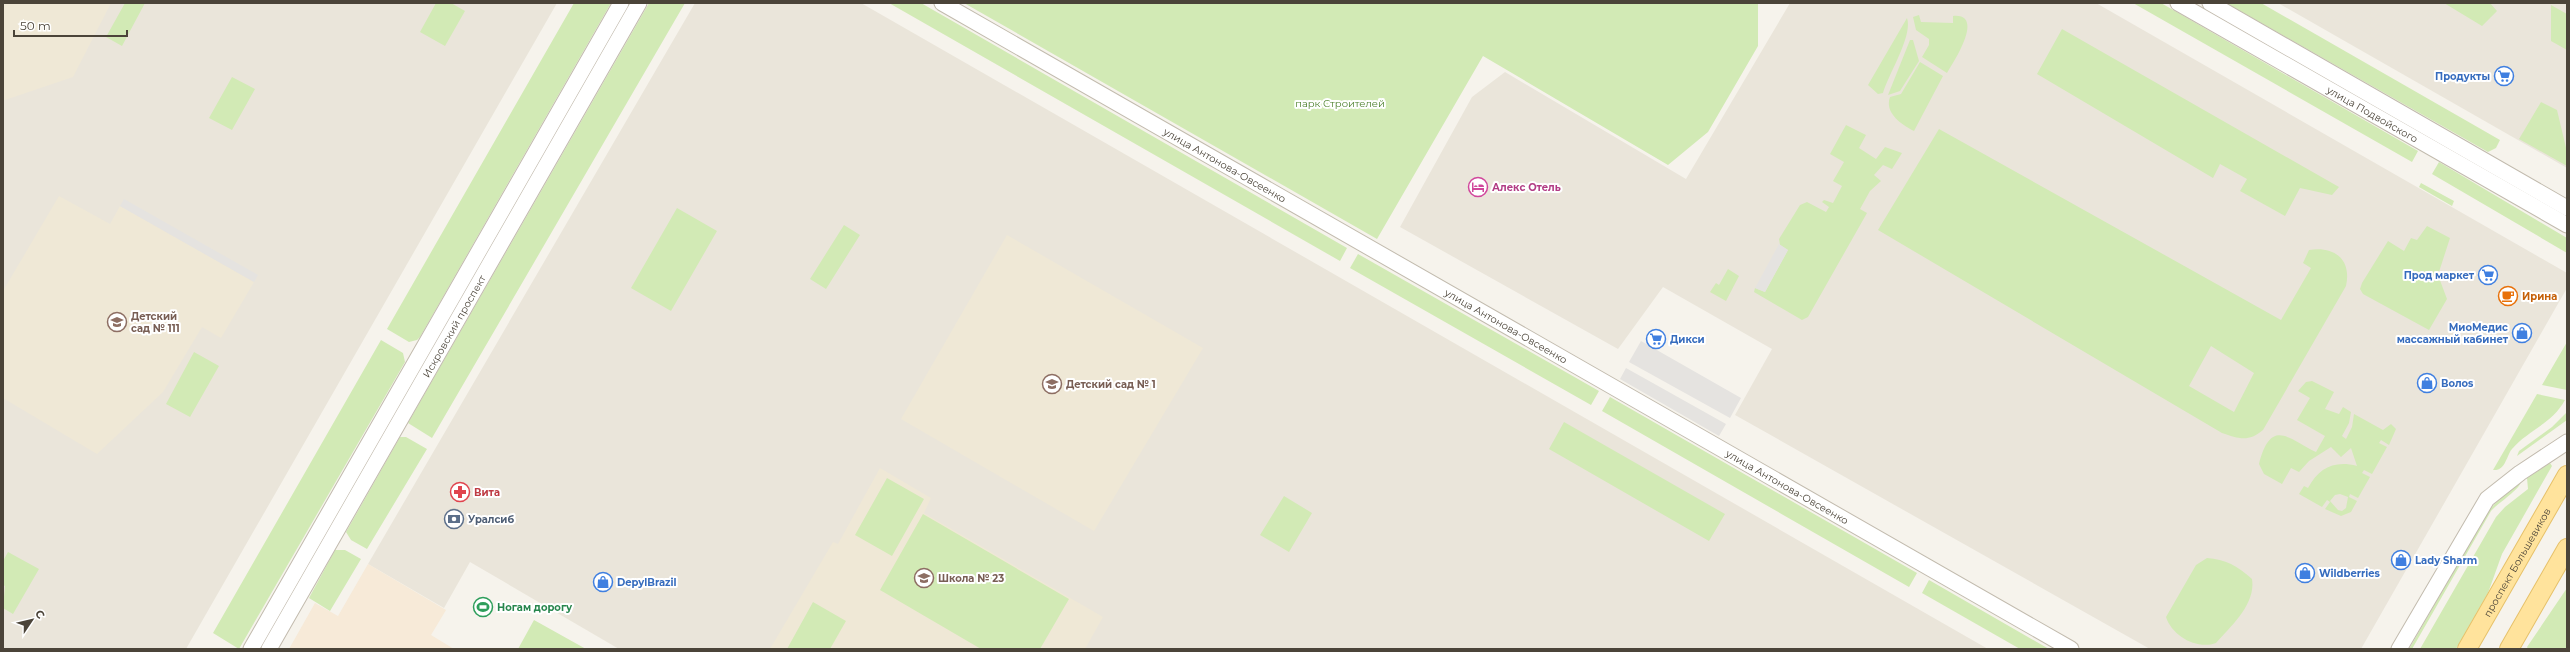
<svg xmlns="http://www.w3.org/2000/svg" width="2570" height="652" font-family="Montserrat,sans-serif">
<rect width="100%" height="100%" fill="#f6f3ec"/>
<path fill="#eae5da" d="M 3,3 L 557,3 L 186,649 L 3,649 Z
M 695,3 L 861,3 L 1988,649 L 619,649 L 470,562 L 444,608 L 368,564 Z
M 1790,3 L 2096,3 L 2567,273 L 2567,288 L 2361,649 L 2150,649 L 1735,415 L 1772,349 L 1663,287 L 1618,349 L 1400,227 L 1472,97 L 1505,72 L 1686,179 Z
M 2278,3 L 2567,3 L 2567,168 Z"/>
<path fill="#f7ead8" d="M 368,564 L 446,610 L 431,635 L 454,649 L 289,649 L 315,603 L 338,616 Z"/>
<path fill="#efe8d6" d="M 3,3 L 111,3 L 73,77 L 5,100 L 3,99 Z
M 59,196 L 110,224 L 120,206 L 254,282 L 221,338 L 202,327 L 163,392 L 97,454 L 3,398 L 3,291 Z
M 1007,235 L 1203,348 L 1094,531 L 901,419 Z
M 880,468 L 931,498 L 924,513 L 1103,617 L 1085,649 L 770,649 L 833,542 L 838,544 Z"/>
<path fill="#d2eab5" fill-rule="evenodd" d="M 125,3 L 145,3 L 122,46 L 106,37 Z
M 436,3 L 451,3 L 465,11 L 445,46 L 420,32 Z
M 574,3 L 611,3 L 420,337 L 417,340 L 409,342 L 387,329 Z
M 649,3 L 685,3 L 432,438 L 408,423 Z
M 889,3 L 921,3 L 1347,248 L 1340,261 Z
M 964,3 L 1758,3 L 1758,46 L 1708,132 L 1668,165 L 1483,56 L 1377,239 Z
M 2133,3 L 2161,3 L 2418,151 L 2412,162 Z
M 2226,3 L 2261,3 L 2500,140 L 2496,148 L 2488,152 Z
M 2444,3 L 2490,3 L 2497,11 L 2482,26 Z
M 2551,5 L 2567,14 L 2567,50 L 2551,41 Z
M 1919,15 L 1921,22 L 1953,23 L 1953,16 C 1986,13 1953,63 1947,73 L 1922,57 L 1929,45 L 1929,39 L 1916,30 L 1913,17 Z
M 1907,18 C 1913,36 1889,73 1883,93 L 1878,94 L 1868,85 Z
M 2062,29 L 2339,187 L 2332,195 L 2300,188 L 2285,216 L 2240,191 L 2247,179 L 2220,164 L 2213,178 L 2037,74 Z
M 1910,40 L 1913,40 L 1919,61 L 1900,91 L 1888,95 Z
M 1920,62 L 1943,76 L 1914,131 C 1902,125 1884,113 1890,97 L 1901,94 Z
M 232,77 L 255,89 L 232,130 L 209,118 Z
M 2541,102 L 2557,110 L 2567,152 L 2567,166 L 2519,139 Z
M 1846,125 L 1866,135 L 1859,148 L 1876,159 L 1885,147 L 1902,153 L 1892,169 L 1883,165 L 1874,175 L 1881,181 L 1870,191 L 1860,209 L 1867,213 L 1808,317 L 1802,320 L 1754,292 L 1755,288 L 1765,292 L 1788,250 L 1780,245 L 1779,239 L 1800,205 L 1807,202 L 1826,212 L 1829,207 L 1822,202 L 1824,200 L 1833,203 L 1842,186 L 1833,181 L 1844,162 L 1830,154 Z
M 1939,129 L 2281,320 L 2311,268 L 2303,263 L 2309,250 C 2334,246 2352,259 2346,286 L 2263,430 C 2249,442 2239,439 2222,433 L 1878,230 ZM 2211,346 L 2254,373 L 2234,412 L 2189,386 Z
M 2439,162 L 2567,238 L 2567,253 L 2432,174 Z
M 2421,183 L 2454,201 L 2452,206 L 2419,187 Z
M 677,208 L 717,231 L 671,311 L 631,288 Z
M 844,225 L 860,235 L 826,289 L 810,279 Z
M 2427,226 L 2450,238 L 2438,275 L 2447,299 L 2429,330 L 2363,294 L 2360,289 L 2362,283 L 2388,241 L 2404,251 L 2411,238 L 2417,240 Z
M 1358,254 L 1599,391 L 1591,405 L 1350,268 Z
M 1728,269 L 1739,276 L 1726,301 L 1710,292 L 1716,283 L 1719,285 Z
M 381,340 L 403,353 L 405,362 L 239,649 L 213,633 Z
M 2567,342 L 2567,390 L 2542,385 Z
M 194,352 L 219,366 L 190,417 L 166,404 Z
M 2312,381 L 2334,392 L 2325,409 L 2339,414 L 2343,407 L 2351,412 L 2349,423 L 2342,436 L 2346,439 L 2352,427 L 2354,414 L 2383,430 L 2391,424 L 2396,429 L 2389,445 L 2381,440 L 2379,443 L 2387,447 L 2372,474 L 2364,470 L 2362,473 L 2370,477 L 2358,498 L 2350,494 L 2349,497 L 2357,501 L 2351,512 L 2341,516 L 2325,509 L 2330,502 L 2327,500 L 2322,507 L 2299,494 L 2304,486 L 2308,488 C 2319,468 2334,460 2357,466 L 2351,448 L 2341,457 L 2331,447 L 2309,461 L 2299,472 L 2291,468 L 2282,484 L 2264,474 L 2259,464 C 2271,417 2289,439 2316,452 L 2325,436 L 2297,420 L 2310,398 L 2298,391 L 2306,382 ZM 2340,494 L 2348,497 L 2346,508 L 2342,511 L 2338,510 L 2330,501 L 2335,495 Z
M 2537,394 L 2565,400 C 2552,424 2528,430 2512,449 C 2506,456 2506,471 2493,470 Z
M 1610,397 L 1917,573 L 1909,587 L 1602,411 Z
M 2567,412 L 2567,420 L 2517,456 L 2519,451 L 2552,427 Z
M 1564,422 L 1725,514 L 1709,541 L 1549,449 Z
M 400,437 L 406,437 L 427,449 L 367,549 L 351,540 L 346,532 Z
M 2550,463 L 2552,466 L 2502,554 L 2488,593 L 2456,649 L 2420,649 L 2496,517 L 2505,507 L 2528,489 L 2527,478 Z
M 887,478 L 924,499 L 892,556 L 855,535 Z
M 2521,482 C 2519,490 2498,503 2491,511 L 2412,649 L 2409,649 L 2489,510 L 2505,493 Z
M 1284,496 L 1312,513 L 1289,552 L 1260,535 Z
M 923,514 L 1069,599 L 1040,649 L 981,649 L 880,590 Z
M 335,550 L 345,550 L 361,559 L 330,611 L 309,598 Z
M 8,552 L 39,569 L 13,614 L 3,608 L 5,586 L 3,585 L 3,561 Z
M 2207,558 C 2225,559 2238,566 2252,579 C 2256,604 2231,626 2216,643 C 2197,650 2172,636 2166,617 L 2196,565 Z
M 1929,580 L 2049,649 L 2020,649 L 1922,593 Z
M 2567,588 L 2567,649 L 2528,649 L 2527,647 Z
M 813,602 L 846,621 L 830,649 L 787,649 Z
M 534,620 L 586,649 L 518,649 Z"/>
<path fill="#e5e3e0" d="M 124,199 L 258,275 L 254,282 L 120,206 Z
M 1779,244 L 1788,250 L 1765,292 L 1755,288 Z
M 1641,341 L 1741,398 L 1730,418 L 1629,362 Z
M 1626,368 L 1726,424 L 1719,436 L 1620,379 Z"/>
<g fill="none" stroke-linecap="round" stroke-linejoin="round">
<defs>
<g id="minor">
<path id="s1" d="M 942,3 L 2071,649"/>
<path id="s2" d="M 2178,3 L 2567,225"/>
<path d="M 2210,3 L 2567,208"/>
<path d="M 251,649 L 621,3"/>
<path id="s3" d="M 269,649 L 639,3"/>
<path d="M 2399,649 L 2487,499 L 2520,473 L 2567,442"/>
</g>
<g id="major">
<path id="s4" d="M 2467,649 L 2567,475"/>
<path d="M 2509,649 L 2567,548"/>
</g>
</defs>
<use href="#minor" stroke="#c2bbae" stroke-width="17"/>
<use href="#major" stroke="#e6c16a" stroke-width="20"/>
<use href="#minor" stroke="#fff" stroke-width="15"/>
<use href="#major" stroke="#ffe39c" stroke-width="18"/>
</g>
<defs>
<symbol id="supermarket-ring" viewBox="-11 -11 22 22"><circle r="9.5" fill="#fff" stroke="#3f7fe0" stroke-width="1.5"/><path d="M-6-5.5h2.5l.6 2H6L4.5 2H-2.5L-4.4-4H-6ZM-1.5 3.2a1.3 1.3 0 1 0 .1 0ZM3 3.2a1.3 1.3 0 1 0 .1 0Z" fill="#3f7fe0"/></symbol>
<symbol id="hotel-ring" viewBox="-11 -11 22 22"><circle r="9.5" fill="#fff" stroke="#d1479c" stroke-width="1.5"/><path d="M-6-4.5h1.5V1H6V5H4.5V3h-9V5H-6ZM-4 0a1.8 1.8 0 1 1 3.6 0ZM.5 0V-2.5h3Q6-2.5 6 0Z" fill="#d1479c"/></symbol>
<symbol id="cafe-ring" viewBox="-11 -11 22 22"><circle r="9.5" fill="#fff" stroke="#e8710a" stroke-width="1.5"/><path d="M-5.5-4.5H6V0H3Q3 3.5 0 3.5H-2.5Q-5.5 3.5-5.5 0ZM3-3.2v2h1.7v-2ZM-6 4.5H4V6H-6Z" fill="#e8710a"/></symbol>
<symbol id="school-ring" viewBox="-11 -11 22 22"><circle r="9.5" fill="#fff" stroke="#8d6e63" stroke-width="1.5"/><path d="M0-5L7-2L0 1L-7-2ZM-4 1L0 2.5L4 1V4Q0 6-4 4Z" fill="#8d6e63"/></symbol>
<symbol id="shop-ring" viewBox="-11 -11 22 22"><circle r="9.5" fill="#fff" stroke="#3f7fe0" stroke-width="1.5"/><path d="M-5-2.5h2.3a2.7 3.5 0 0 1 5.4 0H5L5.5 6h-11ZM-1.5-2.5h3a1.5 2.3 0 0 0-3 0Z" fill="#3f7fe0"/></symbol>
<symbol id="pharmacy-ring" viewBox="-11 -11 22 22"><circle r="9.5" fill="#fff" stroke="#e0444e" stroke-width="1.5"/><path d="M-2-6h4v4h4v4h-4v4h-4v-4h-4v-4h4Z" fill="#e0444e"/></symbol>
<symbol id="bank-ring" viewBox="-11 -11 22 22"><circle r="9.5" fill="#fff" stroke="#5c6f8a" stroke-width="1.5"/><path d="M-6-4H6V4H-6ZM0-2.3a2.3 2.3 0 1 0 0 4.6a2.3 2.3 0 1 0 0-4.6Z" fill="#5c6f8a"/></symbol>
<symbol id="stadium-ring" viewBox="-11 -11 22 22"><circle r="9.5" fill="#fff" stroke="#2e9e5b" stroke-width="1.5"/><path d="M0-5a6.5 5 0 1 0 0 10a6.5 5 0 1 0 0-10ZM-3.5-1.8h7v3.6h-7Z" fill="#2e9e5b"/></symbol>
</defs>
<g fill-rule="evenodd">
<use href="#supermarket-ring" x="2493" y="65" width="22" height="22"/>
<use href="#hotel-ring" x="1467" y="176" width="22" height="22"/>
<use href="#supermarket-ring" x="2477" y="264" width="22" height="22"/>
<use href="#cafe-ring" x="2497" y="285" width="22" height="22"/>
<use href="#school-ring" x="106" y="311" width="22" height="22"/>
<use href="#shop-ring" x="2511" y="322" width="22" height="22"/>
<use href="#supermarket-ring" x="1645" y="328" width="22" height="22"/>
<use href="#shop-ring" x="2416" y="372" width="22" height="22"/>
<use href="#school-ring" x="1041" y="373" width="22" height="22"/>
<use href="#pharmacy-ring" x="449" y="481" width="22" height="22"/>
<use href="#bank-ring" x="443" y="508" width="22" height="22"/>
<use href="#shop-ring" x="2390" y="549" width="22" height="22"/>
<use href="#shop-ring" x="2294" y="562" width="22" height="22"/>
<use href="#school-ring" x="913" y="567" width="22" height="22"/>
<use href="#shop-ring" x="592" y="571" width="22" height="22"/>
<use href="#stadium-ring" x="472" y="596" width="22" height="22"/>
</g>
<g text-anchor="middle" stroke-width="4" stroke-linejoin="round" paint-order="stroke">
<g font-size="10" font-weight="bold" fill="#366cbe" stroke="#fff" text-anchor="start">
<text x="2490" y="80" text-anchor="end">Продукты</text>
<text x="2474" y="279" text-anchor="end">Прод маркет</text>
<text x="2508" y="331" text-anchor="end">МиоМедис<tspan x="2508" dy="12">массажный кабинет</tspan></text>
<text x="1670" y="343">Дикси</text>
<text x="2441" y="387">Волоs</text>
<text x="2415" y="564">Lady Sharm</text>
<text x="2319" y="577">Wildberries</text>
<text x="617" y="586">DepylBrazil</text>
</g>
<g font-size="10" fill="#4a7f2a" stroke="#fff">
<text x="1340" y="107">парк Строителей</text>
</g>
<g font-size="10" fill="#4b4439" stroke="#fff">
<text dy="4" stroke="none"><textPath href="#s2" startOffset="224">улица Подвойского</textPath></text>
<text dy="4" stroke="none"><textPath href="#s1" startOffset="326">улица Антонова-Овсеенко</textPath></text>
<text dy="4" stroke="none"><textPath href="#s3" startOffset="372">Искровский проспект</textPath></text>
<text dy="4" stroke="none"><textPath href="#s1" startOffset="650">улица Антонова-Овсеенко</textPath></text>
<text dy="4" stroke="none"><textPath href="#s1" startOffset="974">улица Антонова-Овсеенко</textPath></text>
<text dy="4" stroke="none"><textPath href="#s4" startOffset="100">проспект Большевиков</textPath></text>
</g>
<g font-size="10" font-weight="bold" fill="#b23c85" stroke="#fff" text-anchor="start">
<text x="1492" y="191">Алекс Отель</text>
</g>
<g font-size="10" font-weight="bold" fill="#c56008" stroke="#fff" text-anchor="start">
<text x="2522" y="300">Ирина</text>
</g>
<g font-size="10" font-weight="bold" fill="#785e54" stroke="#fff" text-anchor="start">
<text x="131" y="320">Детский<tspan x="131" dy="12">сад № 111</tspan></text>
<text x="1066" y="388">Детский сад № 1</text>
<text x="938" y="582">Школа № 23</text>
</g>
<g font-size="10" font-weight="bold" fill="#be3a42" stroke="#fff" text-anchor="start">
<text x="474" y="496">Вита</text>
</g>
<g font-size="10" font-weight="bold" fill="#4e5e75" stroke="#fff" text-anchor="start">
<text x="468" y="523">Уралсиб</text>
</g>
<g font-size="10" font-weight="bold" fill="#27864d" stroke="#fff" text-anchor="start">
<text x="497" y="611">Ногам дорогу</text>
</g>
</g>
<rect width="2570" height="652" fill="none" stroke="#4b4439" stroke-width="8"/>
<g transform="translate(32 620) rotate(55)" stroke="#ffffff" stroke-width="3" paint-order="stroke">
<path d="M0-3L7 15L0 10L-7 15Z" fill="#4b4439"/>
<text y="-6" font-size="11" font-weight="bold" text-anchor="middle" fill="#4b4439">С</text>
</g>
<path d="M14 30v6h113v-6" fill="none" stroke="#4b4439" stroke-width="2"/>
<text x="20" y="30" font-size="12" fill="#4b4439" stroke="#ffffff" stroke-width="3" paint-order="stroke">50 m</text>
</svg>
